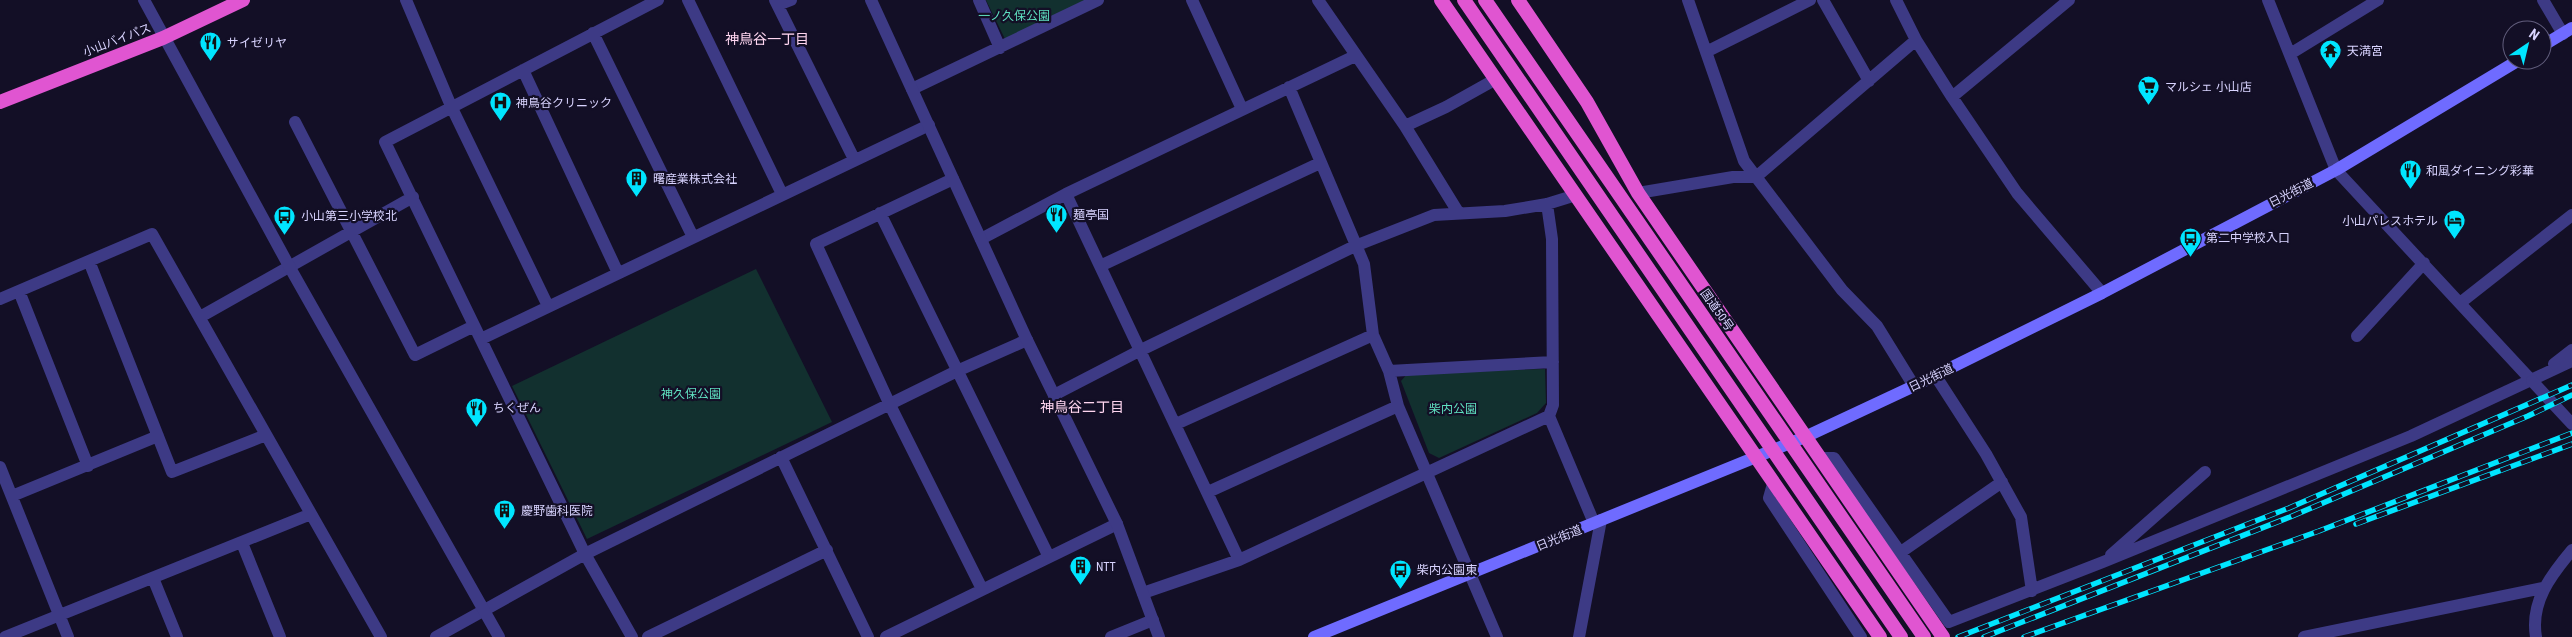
<svg xmlns="http://www.w3.org/2000/svg" width="2572" height="637" font-family="'Roboto Condensed','Noto Sans JP',sans-serif">
<rect width="100%" height="100%" fill="#130f26"/>
<path fill="#12302f" d="M 986,0 L 1086,0 L 1005,39 Z
M 756,269 L 832,422 L 587,539 L 512,386 Z
M 1545,369 L 1546,403 L 1537,413 L 1439,458 L 1429,453 L 1401,381 L 1408,373 Z"/>
<g fill="none" stroke-linecap="round" stroke-linejoin="round">
<path stroke="#3d3a85" stroke-width="12" d="M 406,0 L 451,106 L 548,306
M 688,0 L 782,194
M 775,0 L 854,159
M 979,0 L 1000,48
M 1192,0 L 1242,109
M 1318,0 L 1405,126 L 1458,212
M 1688,0 L 1744,161 L 1842,290 L 1877,326 L 1914,386
M 1823,0 L 1869,81
M 1896,0 L 1916,40 L 1952,97 L 2017,193 L 2102,293
M 2268,0 L 2336,170 L 2532,381
M 2543,0 L 2563,34
M 778,5 L 791,0
M 593,33 L 693,237
M 1706,52 L 1810,0
M 2290,54 L 2378,0
M 523,70 L 618,273
M 1289,87 L 1364,264 L 1373,335 L 1389,371 L 1398,406 L 1497,637
M 912,89 L 1098,0
M 1952,97 L 2069,0
M 295,122 L 415,355 L 474,326
M 1405,126 L 1446,107 L 1496,79
M 953,179 L 816,244 L 890,405 L 982,589
M 1638,193 L 1733,177 L 1756,177 L 1916,40
M 1066,194 L 1239,560
M 1547,204 L 1552,239 L 1553,405 L 1549,416 L 1594,523
M 880,213 L 1049,557
M 981,239 L 1066,194 L 1355,56
M 89,261 L 172,472 L 266,435
M 1100,266 L 1320,163
M 19,291 L 88,466
M 0,299 L 152,234 L 381,637
M 2460,303 L 2572,215
M 200,317 L 413,197
M 2357,336 L 2424,263
M 481,339 L 929,125
M 2554,364 L 2572,350
M 1389,371 L 1553,362
M 1935,375 L 1986,454 L 2021,517 L 2032,591
M 1054,395 L 1139,351 L 1355,246 L 1434,215 L 1505,211 L 1547,204 L 1576,195
M 1176,424 L 1373,335
M 781,457 L 868,637
M 1819,458 L 1834,458 L 1949,622 L 2103,562 L 2411,436 L 2572,361
M 0,467 L 68,637
M 1773,484 L 1769,498 L 1861,637
M 1208,492 L 1398,406
M 12,496 L 158,436
M 242,543 L 280,637
M 1901,552 L 2002,482
M 2111,555 L 2205,472
M 153,578 L 177,637
M 1143,593 L 1239,560 L 1549,416
M 5,637 L 311,514
M 436,637 L 585,554 L 957,371 L 1027,340
M 632,637 L 585,554 L 385,142 L 658,0
M 648,637 L 827,550
M 886,637 L 1117,524
M 1111,637 L 1153,620
M 1579,637 L 1601,520
M 2304,637 L 2543,588
M 2536,637 C 2530,602 2551,575 2572,550"/>
<path stroke="#3d3a85" stroke-width="12" d="M 144,0 L 289,266 L 499,637
M 871,0 L 1027,340 L 1117,524 L 1159,637
M 2532,381 L 2572,424"/>
<path stroke="#6f6bff" stroke-width="12" d="M 2542,46 L 2572,28
M 1314,637 L 1805,437 L 1914,386 L 2102,293 L 2336,170 L 2519,60"/>
<path stroke="#e055d1" stroke-width="14" d="M 1441,0 L 1880,637
M 1518,0 L 1587,102 L 1638,193 L 1943,637
M 0,102 L 163,38 L 243,0"/>
<defs>
<path id="rail" d="M 2356,524 L 2572,444
M 1958,637 L 2289,508 L 2572,385
M 1984,637 L 2290,517 L 2528,416 L 2572,395
M 2024,637 L 2319,531 L 2572,433"/>
</defs>
<use href="#rail" stroke="#00e5ff" stroke-width="5.5"/>
<use href="#rail" stroke="#130f26" stroke-width="4" stroke-dasharray="11" stroke-linecap="butt"/>
<path stroke="#e055d1" stroke-width="14" d="M 1464,0 L 1901,637
M 1485,0 L 1924,637"/>
</g>
<defs>
<symbol id="restaurant-pin" viewBox="-11 -11 22 30"><path d="M0 17L-7.5 6A9.5 9.5 0 1 1 7.5 6Z" fill="#00e5ff" stroke="#130f26"/><path d="M-5-6h1v4h1v-4h1v4h1v-4h1v5L-1.5 .5V6h-2V.5L-5-1ZM5-6V6H3V1.5H1.5Q1.5-4 5-6Z" fill="#111"/></symbol>
<symbol id="temple-pin" viewBox="-11 -11 22 30"><path d="M0 17L-7.5 6A9.5 9.5 0 1 1 7.5 6Z" fill="#00e5ff" stroke="#130f26"/><path d="M0-6L5-2H3V0L6.5 2.5H4V6H1.5V3h-3V6H-4V2.5H-6.5L-3 0V-2H-5Z" fill="#111"/></symbol>
<symbol id="supermarket-pin" viewBox="-11 -11 22 30"><path d="M0 17L-7.5 6A9.5 9.5 0 1 1 7.5 6Z" fill="#00e5ff" stroke="#130f26"/><path d="M-6-5.5h2.5l.6 2H6L4.5 2H-2.5L-4.4-4H-6ZM-1.5 3.2a1.3 1.3 0 1 0 .1 0ZM3 3.2a1.3 1.3 0 1 0 .1 0Z" fill="#111"/></symbol>
<symbol id="hospital-pin" viewBox="-11 -11 22 30"><path d="M0 17L-7.5 6A9.5 9.5 0 1 1 7.5 6Z" fill="#00e5ff" stroke="#130f26"/><path d="M-5-5h3v3.5h4V-5h3V5h-3V1.5h-4V5h-3Z" fill="#111"/></symbol>
<symbol id="building-pin" viewBox="-11 -11 22 30"><path d="M0 17L-7.5 6A9.5 9.5 0 1 1 7.5 6Z" fill="#00e5ff" stroke="#130f26"/><path d="M-4-6H4V6H1V3H-1V6H-4ZM-2.5-4.3h1.7v1.8h-1.7ZM.8-4.3h1.7v1.8H.8ZM-2.5-1h1.7V.8h-1.7ZM.8-1h1.7V.8H.8Z" fill="#111"/></symbol>
<symbol id="bus-pin" viewBox="-11 -11 22 30"><path d="M0 17L-7.5 6A9.5 9.5 0 1 1 7.5 6Z" fill="#00e5ff" stroke="#130f26"/><path d="M-5-6H5V4H4V6H2V4H-2V6H-4V4H-5ZM-3.5-4V0h7V-4ZM-3.5 1.2v1.5H-2V1.2ZM2 1.2v1.5H3.5V1.2Z" fill="#111"/></symbol>
<symbol id="hotel-pin" viewBox="-11 -11 22 30"><path d="M0 17L-7.5 6A9.5 9.5 0 1 1 7.5 6Z" fill="#00e5ff" stroke="#130f26"/><path d="M-6-4.5h1.5V1H6V5H4.5V3h-9V5H-6ZM-4 0a1.8 1.8 0 1 1 3.6 0ZM.5 0V-2.5h3Q6-2.5 6 0Z" fill="#111"/></symbol>
</defs>
<g fill-rule="evenodd">
<use href="#restaurant-pin" x="198" y="30" width="25" height="34"/>
<use href="#temple-pin" x="2318" y="38" width="25" height="34"/>
<use href="#supermarket-pin" x="2136" y="74" width="25" height="34"/>
<use href="#hospital-pin" x="488" y="90" width="25" height="34"/>
<use href="#restaurant-pin" x="2398" y="158" width="25" height="34"/>
<use href="#building-pin" x="624" y="166" width="25" height="34"/>
<use href="#restaurant-pin" x="1044" y="202" width="25" height="34"/>
<use href="#bus-pin" x="272" y="204" width="25" height="34"/>
<use href="#hotel-pin" x="2442" y="208" width="25" height="34"/>
<use href="#bus-pin" x="2178" y="226" width="25" height="34"/>
<use href="#restaurant-pin" x="464" y="396" width="25" height="34"/>
<use href="#building-pin" x="492" y="498" width="25" height="34"/>
<use href="#building-pin" x="1068" y="554" width="25" height="34"/>
<use href="#bus-pin" x="1388" y="558" width="25" height="34"/>
</g>
<g text-anchor="middle" stroke-width="4.5" stroke-linejoin="round" paint-order="stroke">
<g font-size="12" fill="#5fe0c0" stroke="#130f26">
<text x="1014" y="20">一ノ久保公園</text>
<text x="691" y="398">神久保公園</text>
<text x="1453" y="413">柴内公園</text>
</g>
<g font-size="12" fill="#d9d4ff" stroke="#130f26">
<text transform="translate(117 40) rotate(-21)" y="4">小山バイパス</text>
<text transform="translate(2291 193) rotate(-27)" y="4">日光街道</text>
<text transform="translate(1717 310) rotate(55)" y="4">国道50号</text>
<text transform="translate(1931 378) rotate(-26)" y="4">日光街道</text>
<text transform="translate(1559 538) rotate(-22)" y="4">日光街道</text>
</g>
<g font-size="12" fill="#d9d4ff" stroke="#130f26" text-anchor="start">
<text x="227" y="47">サイゼリヤ</text>
<text x="2347" y="55">天満宮</text>
<text x="2165" y="91">マルシェ 小山店</text>
<text x="516" y="107">神鳥谷クリニック</text>
<text x="2426" y="175">和風ダイニング彩華</text>
<text x="653" y="183">曙産業株式会社</text>
<text x="1073" y="219">麺亭国</text>
<text x="301" y="220">小山第三小学校北</text>
<text x="2438" y="225" text-anchor="end">小山パレスホテル</text>
<text x="2206" y="242">第二中学校入口</text>
<text x="493" y="412">ちくぜん</text>
<text x="521" y="515">慶野歯科医院</text>
<text x="1096" y="571">NTT</text>
<text x="1417" y="574">柴内公園東</text>
</g>
<g font-size="14" fill="#ffd6f0" stroke="#130f26">
<text x="767" y="44">神鳥谷一丁目</text>
<text x="1082" y="412">神鳥谷二丁目</text>
</g>
</g>
<g transform="translate(2527 45) rotate(35)"><circle r="24" fill="#130f26" stroke="#625e7d"/>
<path d="M0-4L9 19L0 12L-9 19Z" fill="#00e5ff"/>
<text y="-8" font-size="14" font-weight="bold" text-anchor="middle" fill="#d9d4ff">N</text>
</g>
</svg>
